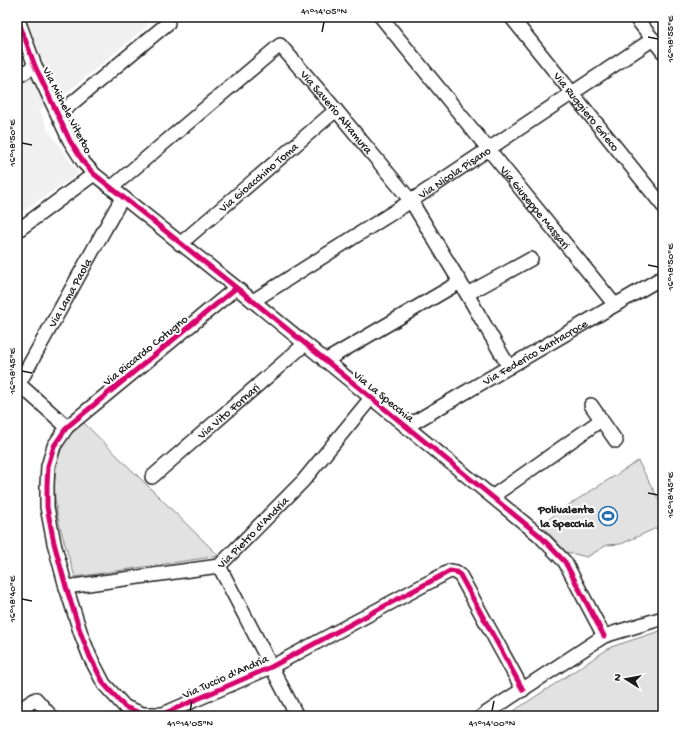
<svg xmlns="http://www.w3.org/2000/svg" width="680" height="733" font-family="'Gochi Hand',sans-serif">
<rect width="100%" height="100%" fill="#fff"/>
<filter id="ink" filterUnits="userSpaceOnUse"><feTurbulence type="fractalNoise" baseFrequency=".025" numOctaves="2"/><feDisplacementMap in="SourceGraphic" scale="8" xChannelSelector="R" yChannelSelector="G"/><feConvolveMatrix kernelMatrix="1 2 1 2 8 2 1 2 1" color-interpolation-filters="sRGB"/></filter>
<g filter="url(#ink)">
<path fill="#f0f0f0" d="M 17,17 L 151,17 L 154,20 L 63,96 L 40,110 L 48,130 L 79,173 L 20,213 L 17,210 Z"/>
<path fill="#e2e2e2" stroke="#7f7f7f" d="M 83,422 L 219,556 L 75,577 C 62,533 41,483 66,440 C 70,433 78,428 83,422 Z
M 638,461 L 663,508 L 663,525 L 621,544 L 607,545 L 587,557 L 566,552 L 541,525 L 564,508 Z
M 663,630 L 663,716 L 506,716 L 611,647 Z"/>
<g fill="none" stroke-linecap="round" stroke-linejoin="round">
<defs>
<g id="minor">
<path d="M 17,17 L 35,66 L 70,141 L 84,163 L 94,174 L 253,301 L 539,535 L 565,562 L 604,636"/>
<path id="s1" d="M 381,17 L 615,305"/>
<path id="s2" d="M 511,17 L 663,206"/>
<path d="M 635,17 L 663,52"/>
<path d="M 17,77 L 35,66"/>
<path d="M 58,115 L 168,23"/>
<path id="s3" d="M 111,188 L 280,45 L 336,110 L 411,201 L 460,282 L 509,367"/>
<path d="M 17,231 L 94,174"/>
<path id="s4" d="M 180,244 L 336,110"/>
<path d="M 236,288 L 67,427 L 54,446 L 48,466 L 47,485 L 47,507 L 54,543 L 66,587 L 81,634 L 90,657 L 104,684 L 125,707 L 143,714 L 163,714 L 271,667 L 450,571 L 456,572 L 460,575 L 523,690"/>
<path d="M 467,294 L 531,259"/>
<path id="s5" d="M 253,301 L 411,201 L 653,39"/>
<path d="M 325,361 L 460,282"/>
<path d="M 19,384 L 67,427"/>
<path id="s6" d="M 17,387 L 122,198"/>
<path d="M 591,405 L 616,441"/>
<path id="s7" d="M 406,427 L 663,277"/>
<path id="s8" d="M 152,477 L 305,344"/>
<path d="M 493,496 L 601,420"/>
<path d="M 219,566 L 297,716"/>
<path id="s9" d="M 66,587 L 219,566 L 303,481 L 371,398"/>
<path d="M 17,711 L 36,699 L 51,716"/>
<path d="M 482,716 L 604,636 L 663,618"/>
</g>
</defs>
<use href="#minor" stroke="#1c1c1c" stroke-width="16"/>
<use href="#minor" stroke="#fff" stroke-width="13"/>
<defs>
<path id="cycleway" d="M 17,17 L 35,66 L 70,141 L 84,163 L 94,174 L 253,301 L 539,535 L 565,562 L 604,636
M 236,288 L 67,427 L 54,446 L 48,466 L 47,485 L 47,507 L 54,543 L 66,587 L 81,634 L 90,657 L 104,684 L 125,707 L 143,714 L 163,714 L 271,667 L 450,571 L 456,572 L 460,575 L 523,690"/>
</defs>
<use href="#cycleway" stroke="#fff" stroke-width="8"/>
<use href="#cycleway" stroke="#d6006c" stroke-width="5"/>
</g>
</g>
<path fill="none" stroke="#1c1c1c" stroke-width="1.5" d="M 322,32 L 324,22M 648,37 L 658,39M 22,143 L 32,145M 648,265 L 658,267M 22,371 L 32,373M 648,493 L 658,495M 22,599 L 32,601M 190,711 L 192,701M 492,711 L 494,701"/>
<defs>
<symbol id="stadium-ring" viewBox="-11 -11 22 22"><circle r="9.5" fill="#fff" stroke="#1f6fb2" stroke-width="1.5"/><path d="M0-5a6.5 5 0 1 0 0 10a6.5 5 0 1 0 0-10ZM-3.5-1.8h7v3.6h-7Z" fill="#1f6fb2"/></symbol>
</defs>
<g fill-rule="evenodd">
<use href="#stadium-ring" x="597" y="505" width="22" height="22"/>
</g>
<g text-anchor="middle" stroke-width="4" stroke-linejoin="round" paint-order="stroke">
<g font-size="12" fill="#1c1c1c" stroke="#fff">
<text transform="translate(68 110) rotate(63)" y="4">Via Michele Viterbo</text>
<text dy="4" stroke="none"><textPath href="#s3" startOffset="309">Via Saverio Altamura</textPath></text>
<text dy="4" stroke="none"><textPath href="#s2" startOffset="121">Via Ruggiero Grieco</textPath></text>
<text dy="4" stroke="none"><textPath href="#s5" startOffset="239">Via Nicola Pisano</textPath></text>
<text dy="4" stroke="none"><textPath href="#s4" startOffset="103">Via Gioacchino Toma</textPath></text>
<text dy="4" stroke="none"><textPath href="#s1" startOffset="245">Via Giuseppe Massari</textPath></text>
<text dy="4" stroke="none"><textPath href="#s6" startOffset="108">Via Lama Paola</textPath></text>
<text transform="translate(145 350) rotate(-39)" y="4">Via Riccardo Cotugno</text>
<text dy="4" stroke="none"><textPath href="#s7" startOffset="149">Via Federico Santacroce</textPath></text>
<text transform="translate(384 396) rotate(39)" y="4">Via La Specchia</text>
<text dy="4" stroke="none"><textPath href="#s8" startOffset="101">Via Vito Fornari</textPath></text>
<text dy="4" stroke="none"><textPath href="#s9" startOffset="202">Via Pietro d'Andria</textPath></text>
<text transform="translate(225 676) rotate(-24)" y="4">Via Tuccio d'Andria</text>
</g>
<g font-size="12" font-weight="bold" fill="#1c1c1c" stroke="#fff" text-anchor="end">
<text x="594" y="513">Polivalente<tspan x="594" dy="14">la Specchia</tspan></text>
</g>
</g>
<rect width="680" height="733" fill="none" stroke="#fff" stroke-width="44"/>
<g transform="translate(626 679) rotate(281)" stroke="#ffffff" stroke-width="3" paint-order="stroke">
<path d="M0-3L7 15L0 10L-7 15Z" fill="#1c1c1c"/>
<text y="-6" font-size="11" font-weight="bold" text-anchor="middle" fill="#1c1c1c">N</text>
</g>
<rect x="22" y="22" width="636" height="689" fill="none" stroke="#1c1c1c" stroke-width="1.5"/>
<g font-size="10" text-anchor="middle" fill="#1c1c1c">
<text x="324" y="14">41°14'05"N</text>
<text transform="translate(669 39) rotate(-90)" y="4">16°18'55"E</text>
<text transform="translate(11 143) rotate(-90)" y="4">16°18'50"E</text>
<text transform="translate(669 267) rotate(-90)" y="4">16°18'50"E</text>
<text transform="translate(11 371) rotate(-90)" y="4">16°18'45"E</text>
<text transform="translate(669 495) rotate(-90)" y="4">16°18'45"E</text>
<text transform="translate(11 599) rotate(-90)" y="4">16°18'40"E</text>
<text x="190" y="726">41°14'05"N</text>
<text x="492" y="726">41°14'00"N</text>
</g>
</svg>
